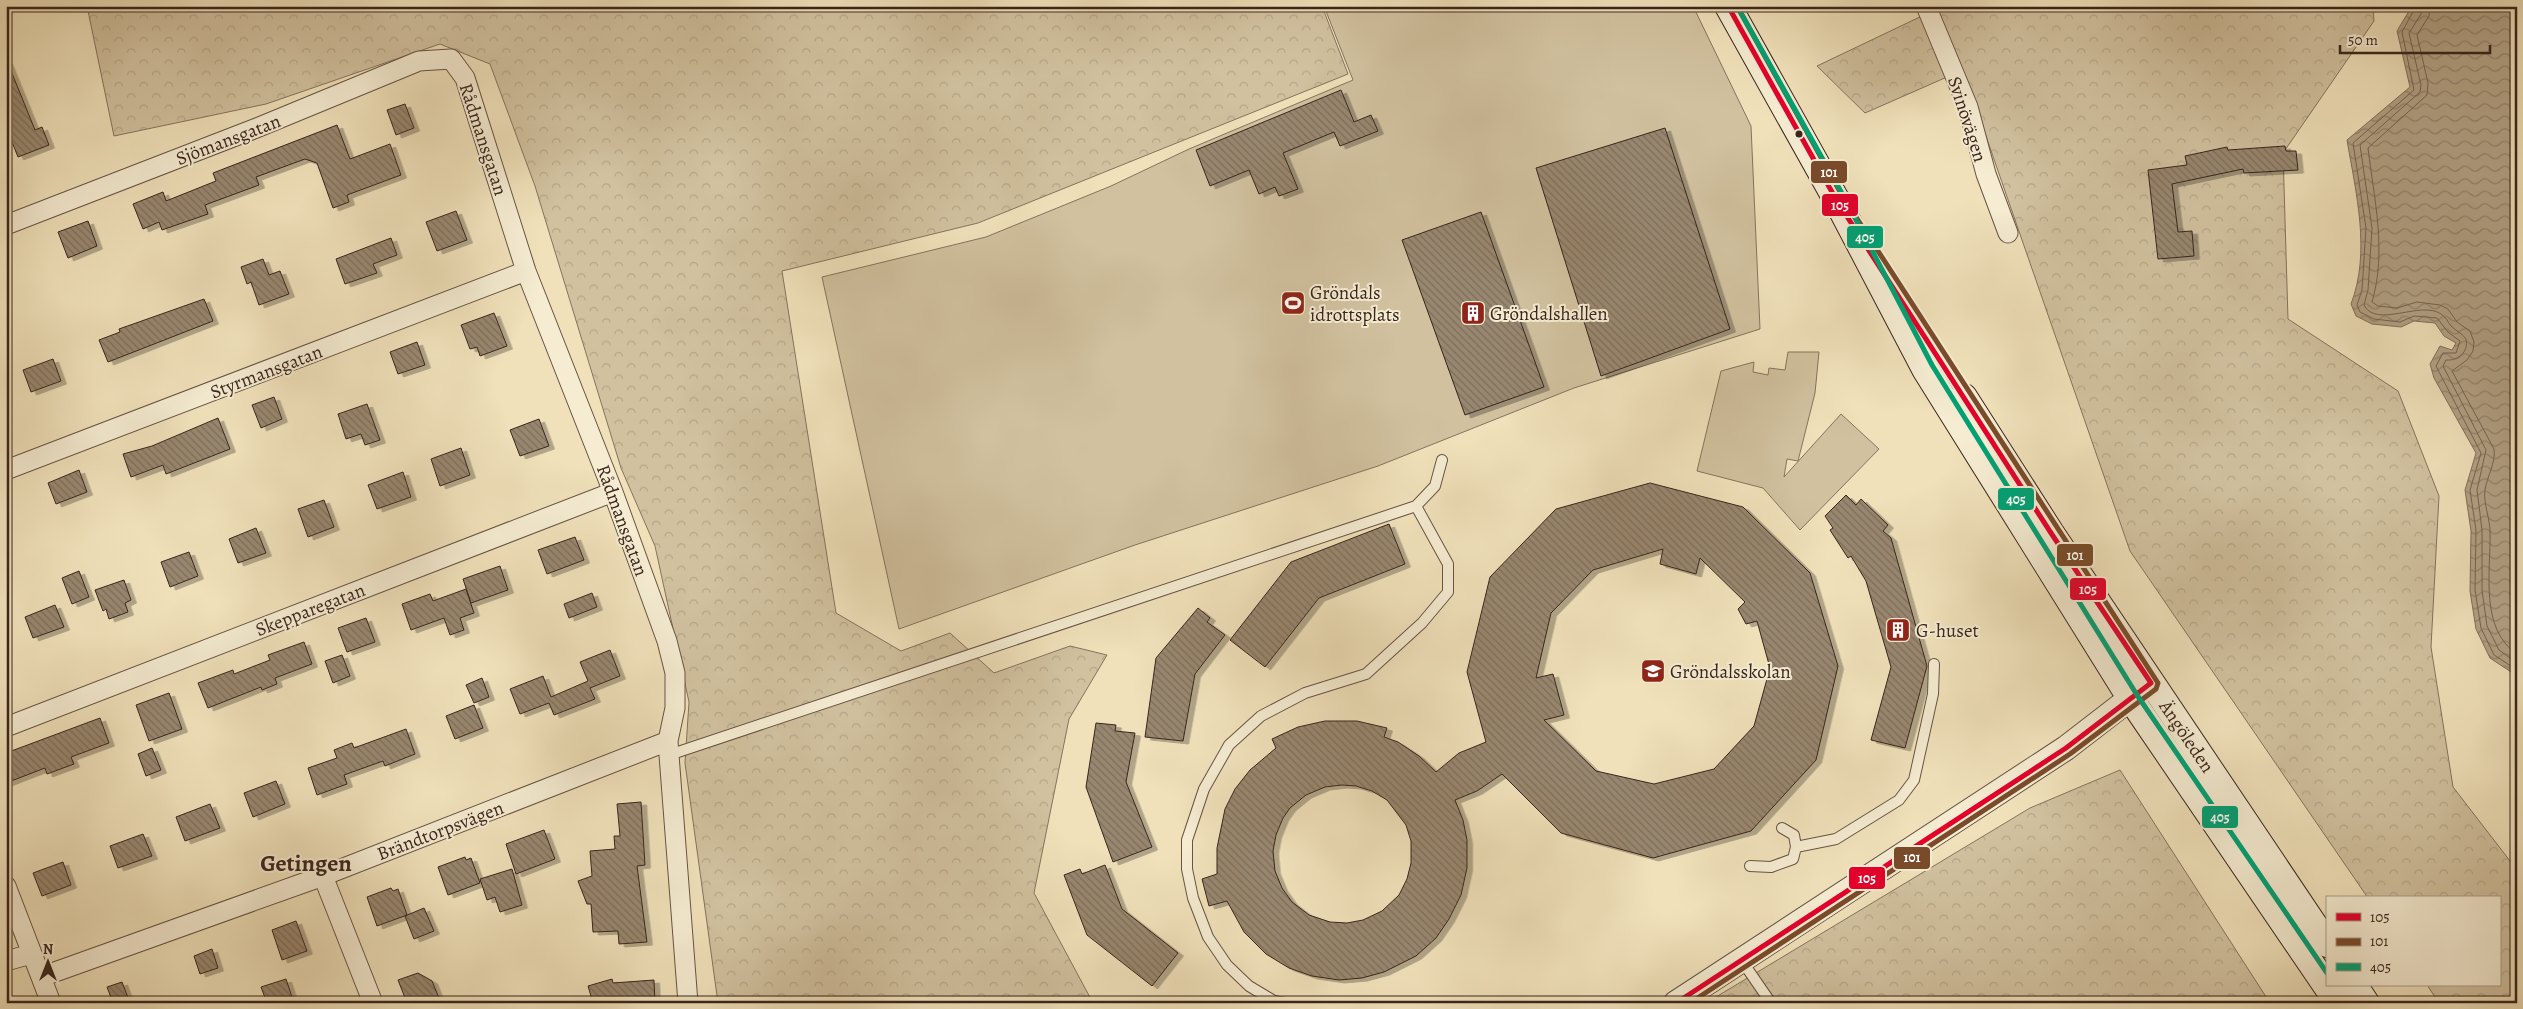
<svg xmlns="http://www.w3.org/2000/svg" width="2523" height="1009" font-family="Alegreya,serif">
<defs>
<pattern id="forest-crowns" width="20" height="18" patternUnits="userSpaceOnUse" patternTransform="scale(1.25)"><rect width="20" height="18" fill="#d1c19f"/><path d="M2 6a3 3 0 1 1 6 0M12 15a3 3 0 1 1 6 0" fill="none" stroke="#b4a688"/></pattern>
<pattern id="water-waves" width="16" height="10" patternUnits="userSpaceOnUse" patternTransform="scale(1.25)"><rect width="16" height="10" fill="#b2a185"/><path d="M0 5q4-4 8 0t8 0" fill="none" stroke="#92836c"/></pattern>
<pattern id="building-back-hatch" width="6" height="6" patternUnits="userSpaceOnUse" patternTransform="scale(1.25)"><rect width="6" height="6" fill="#98876f"/><path d="M-1 5l2 2M0 0l6 6M5-1l2 2" fill="none" stroke="#7d6e5b"/></pattern>
<filter id="shadow"><feDropShadow dx="5.5" dy="3" stdDeviation="0" flood-color="#0004"/></filter>
</defs>
<rect width="100%" height="100%" fill="#f0e1ba"/>
<filter id="stains"><feTurbulence type="fractalNoise" baseFrequency=".004" numOctaves="4"/><feColorMatrix values="0 0 0 0 .2 0 0 0 0 .09 0 0 0 0 .02 0 0 0 .5 -.17"/></filter>
<radialGradient id="worn" r=".72"><stop offset=".6" stop-color="#630" stop-opacity="0"/><stop offset="1" stop-color="#630" stop-opacity=".3"/></radialGradient>
<path fill="#d1c19f" stroke="#85735e" d="M 1324,6 L 1693,6 L 1751,126 L 1760,329 L 1574,388 L 1378,466 L 1135,545 L 899,629 L 822,277 L 986,237 L 1111,186 L 1189,149 L 1353,80 Z
M 1788,352 L 1819,352 L 1815,393 L 1798,461 L 1787,459 L 1784,477 L 1841,414 L 1879,449 L 1800,530 L 1763,488 L 1697,471 L 1721,371 L 1754,362 L 1753,372 L 1768,375 L 1769,368 L 1785,370 Z"/>
<path fill="url(#forest-crowns)" stroke="#85735e" d="M 87,6 L 1322,6 L 1348,74 L 978,223 L 782,271 L 836,613 L 901,651 L 950,633 L 994,673 L 1070,646 L 1107,655 L 1069,719 L 1034,893 L 1093,1003 L 718,1003 L 685,763 L 689,702 L 655,546 L 621,468 L 535,186 L 490,64 L 440,44 L 266,104 L 114,136 Z
M 1921,6 L 2373,6 L 2374,21 L 2283,153 L 2288,319 L 2398,391 L 2439,496 L 2431,647 L 2453,787 L 2517,870 L 2517,1003 L 2439,1003 L 2427,985 L 2499,985 L 2499,898 L 2368,898 L 2130,551 L 1963,70 L 1865,113 L 1817,66 L 1924,15 Z
M 2120,770 L 2270,1003 L 1706,1003 L 2030,808 Z"/>
<path fill="url(#water-waves)" stroke="#826f5b" d="M 2412,6 L 2517,6 L 2517,676 L 2490,658 L 2476,629 L 2470,591 L 2471,531 L 2465,490 L 2476,453 L 2434,378 L 2430,364 L 2440,346 L 2452,350 L 2456,343 L 2444,336 L 2435,323 L 2414,321 L 2401,327 L 2372,324 L 2356,316 L 2351,304 C 2371,252 2356,193 2347,140 L 2410,87 L 2397,31 Z"/>
<g fill="none" stroke-linecap="round" stroke-linejoin="round">
<path stroke="#766351" stroke-width="1" d="M 2416,6 L 2402,32 L 2414,90 L 2353,143 L 2366,228 L 2362,290 L 2357,305 L 2360,312 L 2374,319 L 2400,322 L 2414,316 L 2437,318 L 2448,332 L 2460,341 L 2456,353 L 2443,353 L 2436,366 L 2481,453 L 2470,490 L 2476,530 L 2475,590 L 2481,628 L 2494,655 L 2517,670
M 2423,6 L 2421,14 L 2409,33 L 2421,85 L 2420,92 L 2360,145 L 2372,228 L 2368,290 L 2364,305 C 2376,329 2421,300 2441,314 C 2446,317 2448,322 2451,326 C 2456,331 2462,333 2466,339 C 2469,352 2458,361 2446,360 L 2443,366 L 2486,450 L 2477,490 L 2482,530 L 2482,590 L 2487,626 L 2499,650 L 2517,663
M 2430,6 L 2429,16 L 2417,35 L 2428,83 L 2427,95 L 2368,148 C 2374,199 2387,251 2372,302 L 2378,306 L 2397,308 L 2417,302 L 2440,305 L 2448,309 L 2457,322 L 2470,331 L 2474,342 L 2473,351 L 2467,360 L 2452,371 L 2494,449 C 2496,463 2487,476 2485,490 C 2483,503 2490,518 2490,532 C 2491,571 2479,629 2517,654"/>
</g>
<path fill="url(#building-back-hatch)" stroke="#39251d" fill-rule="evenodd" filter="url(#shadow)" d="M 7,61 L 35,130 L 42,127 L 49,145 L 18,157 L 6,127 Z
M 1341,90 L 1354,122 L 1371,115 L 1378,131 L 1340,146 L 1334,132 L 1283,153 L 1298,189 L 1279,196 L 1275,187 L 1259,194 L 1249,170 L 1210,186 L 1196,150 Z
M 405,104 L 414,128 L 396,135 L 387,110 Z
M 337,125 L 350,159 L 390,144 L 401,175 L 347,195 L 349,202 L 333,208 L 317,163 L 305,159 L 256,177 L 259,185 L 205,205 L 208,214 L 162,230 L 159,222 L 143,229 L 133,204 L 163,192 L 166,201 L 216,181 L 213,173 Z
M 1665,128 L 1730,329 L 1601,376 L 1536,168 Z
M 2285,146 L 2286,151 L 2296,151 L 2298,170 L 2244,173 L 2243,169 L 2172,184 L 2178,232 L 2192,231 L 2194,256 L 2158,259 L 2148,170 L 2187,165 L 2185,156 L 2227,147 L 2228,150 Z
M 456,211 L 467,240 L 437,251 L 426,222 Z
M 1481,212 L 1544,387 L 1465,415 L 1402,240 Z
M 88,221 L 97,246 L 68,258 L 58,232 Z
M 391,238 L 397,255 L 373,264 L 377,273 L 345,284 L 336,259 Z
M 263,259 L 269,275 L 280,271 L 289,294 L 259,305 L 251,282 L 247,284 L 241,267 Z
M 204,299 L 213,321 L 108,362 L 99,340 L 120,332 L 119,329 Z
M 494,313 L 507,346 L 480,356 L 477,347 L 470,349 L 461,325 Z
M 417,342 L 425,365 L 398,374 L 390,352 Z
M 53,359 L 61,381 L 31,392 L 23,370 Z
M 274,397 L 282,419 L 261,428 L 252,405 Z
M 367,404 L 380,440 L 365,445 L 361,434 L 346,439 L 338,414 Z
M 218,418 L 230,449 L 166,474 L 163,465 L 131,477 L 123,454 L 152,446 Z
M 539,419 L 549,446 L 520,456 L 510,430 Z
M 461,448 L 470,475 L 440,486 L 431,459 Z
M 79,470 L 87,492 L 56,504 L 48,483 Z
M 403,472 L 411,497 L 377,509 L 368,485 Z
M 1650,483 L 1743,507 L 1810,573 L 1838,666 L 1816,760 L 1751,831 L 1653,858 L 1561,833 L 1502,774 L 1477,791 L 1455,800 L 1463,820 L 1467,840 L 1467,868 L 1461,895 L 1449,919 L 1436,938 L 1416,956 L 1384,972 L 1362,978 L 1339,980 L 1312,976 L 1289,968 L 1266,954 L 1244,932 L 1227,901 L 1209,906 L 1202,879 L 1217,874 L 1217,848 L 1225,809 L 1235,789 L 1250,770 L 1276,748 L 1272,739 L 1298,727 L 1325,721 L 1357,721 L 1387,728 L 1384,737 L 1398,742 L 1419,756 L 1436,772 L 1459,753 L 1486,742 L 1467,672 L 1490,577 L 1556,509 ZM 1663,549 L 1660,564 L 1696,574 L 1700,558 L 1745,602 L 1738,609 L 1746,624 L 1757,621 L 1770,668 L 1754,726 L 1714,769 L 1654,784 L 1596,771 L 1544,720 L 1564,715 L 1553,674 L 1536,678 L 1551,613 L 1593,570 ZM 1342,785 L 1356,786 L 1372,791 L 1387,800 L 1406,825 L 1411,841 L 1411,863 L 1407,879 L 1399,895 L 1382,911 L 1363,920 L 1347,923 L 1330,922 L 1309,915 L 1292,902 L 1282,888 L 1275,871 L 1273,851 L 1276,835 L 1283,818 L 1290,808 L 1306,795 L 1325,787 Z
M 1846,495 L 1856,505 L 1861,499 L 1888,525 L 1883,531 L 1891,538 L 1927,666 L 1905,748 L 1871,740 L 1891,667 L 1866,581 L 1851,556 L 1848,558 L 1830,530 L 1833,528 L 1825,516 Z
M 324,500 L 334,527 L 308,537 L 298,509 Z
M 1389,524 L 1405,564 L 1319,598 L 1265,667 L 1230,640 L 1291,562 Z
M 256,528 L 266,553 L 238,563 L 229,539 Z
M 575,537 L 584,560 L 547,574 L 538,550 Z
M 189,552 L 198,576 L 170,587 L 161,562 Z
M 500,566 L 508,590 L 471,603 L 463,579 Z
M 79,571 L 89,597 L 72,604 L 62,578 Z
M 124,580 L 131,600 L 125,603 L 128,612 L 109,619 L 106,609 L 103,611 L 95,590 Z
M 466,589 L 474,613 L 460,618 L 464,630 L 450,635 L 444,618 L 411,630 L 402,604 L 430,594 L 433,601 Z
M 592,593 L 597,607 L 569,618 L 564,604 Z
M 55,605 L 64,627 L 33,638 L 25,617 Z
M 1198,608 L 1210,618 L 1207,622 L 1225,635 L 1195,674 L 1183,741 L 1145,737 L 1156,658 Z
M 366,618 L 375,642 L 347,652 L 338,628 Z
M 304,642 L 312,664 L 275,678 L 277,684 L 262,690 L 261,687 L 208,708 L 198,683 L 233,670 L 234,674 L 270,660 L 268,655 Z
M 610,650 L 620,676 L 590,688 L 595,699 L 554,715 L 549,703 L 520,714 L 510,689 L 543,676 L 551,697 L 588,681 L 580,662 Z
M 342,655 L 350,676 L 333,683 L 325,661 Z
M 482,678 L 489,697 L 474,703 L 466,685 Z
M 169,693 L 182,729 L 149,741 L 136,705 Z
M 474,705 L 483,728 L 455,739 L 446,716 Z
M 100,718 L 109,743 L 71,757 L 74,764 L 47,774 L 45,768 L 6,783 L 6,753 Z
M 1096,723 L 1116,725 L 1115,731 L 1135,733 L 1126,782 L 1152,847 L 1113,862 L 1086,787 Z
M 406,729 L 415,754 L 385,766 L 383,761 L 344,775 L 347,784 L 317,795 L 308,768 L 337,758 L 334,750 L 352,743 L 354,748 Z
M 152,748 L 161,770 L 146,776 L 138,754 Z
M 276,781 L 285,804 L 253,817 L 244,793 Z
M 641,802 L 645,865 L 637,866 L 647,942 L 619,944 L 618,931 L 593,932 L 591,904 L 587,904 L 578,881 L 592,876 L 590,851 L 615,849 L 614,836 L 620,836 L 617,804 Z
M 210,804 L 220,828 L 185,841 L 176,817 Z
M 544,830 L 555,859 L 516,874 L 506,844 Z
M 143,834 L 152,856 L 118,868 L 110,846 Z
M 465,857 L 466,860 L 471,858 L 480,883 L 448,895 L 438,867 Z
M 63,862 L 71,885 L 42,896 L 33,873 Z
M 1105,865 L 1122,909 L 1178,953 L 1152,986 L 1087,935 L 1064,875 L 1080,869 L 1082,874 Z
M 512,869 L 522,905 L 500,912 L 495,897 L 487,900 L 480,879 Z
M 391,888 L 393,891 L 398,889 L 407,915 L 377,926 L 367,897 Z
M 424,908 L 434,931 L 414,939 L 405,916 Z
M 296,921 L 307,951 L 282,960 L 272,930 Z
M 212,949 L 218,968 L 200,974 L 194,956 Z
M 418,973 L 432,981 L 441,1003 L 407,1003 L 398,980 Z
M 286,979 L 294,1003 L 267,1003 L 261,987 Z
M 612,979 L 613,983 L 654,980 L 655,1003 L 593,1003 L 588,986 Z
M 122,982 L 130,1003 L 113,1003 L 107,987 Z"/>
<g fill="none" stroke-linecap="round" stroke-linejoin="round">
<defs>
<path id="service" d="M 669,755 L 1416,506 L 1435,486 L 1442,460
M 1796,847 L 1836,839 L 1899,800 L 1914,780 L 1933,694 L 1934,664
M 1750,866 L 1771,867 L 1793,859 L 1796,847 L 1794,835 L 1782,828
M 1742,961 L 1771,1003
M 1285,1003 L 1274,1001 L 1249,986 L 1227,965 L 1208,937 L 1193,898 L 1187,869 L 1187,840 L 1204,789 L 1229,745 L 1261,716 L 1305,693 L 1366,674 L 1422,623 L 1448,592 L 1448,564 L 1416,506"/>
<path id="minor" d="M 1926,6 L 1968,107 L 1986,174 L 2008,233
M 6,225 L 259,127 L 419,61 L 451,59 L 465,78 L 526,271 L 613,492 L 667,641 L 675,673 L 675,708 L 668,741 L 669,755 L 688,1003
M 6,470 L 526,271
M 6,727 L 613,492
M 323,876 L 373,1003
M 6,886 L 51,1003
M 6,961 L 31,954
M 41,977 L 323,876 L 668,741"/>
<path id="tertiary" d="M 1676,1003 L 2066,748 L 2145,687"/>
<g id="secondary">
<path d="M 1728,6 L 1837,201 L 1925,369 L 2131,699 L 2338,1003"/>
<path id="s1" d="M 1964,397 L 2051,533 L 2327,944"/>
<path d="M 2354,985 L 2366,1003"/>
</g>
</defs>
<use href="#service" stroke="#675444" stroke-width="12"/>
<use href="#minor" stroke="#675444" stroke-width="21"/>
<use href="#tertiary" stroke="#675444" stroke-width="26"/>
<use href="#secondary" stroke="#39251d" stroke-width="28"/>
<use href="#service" stroke="#f5ecd2" stroke-width="10"/>
<use href="#minor" stroke="#f5ecd2" stroke-width="19"/>
<use href="#tertiary" stroke="#f5ecd2" stroke-width="24"/>
<use href="#secondary" stroke="#f5ecd2" stroke-width="26"/>
<defs>
<path id="bus-1" d="M 1676,1003 L 2066,748 L 2151,683 L 2051,533 L 1837,201 L 1728,6"/>
<path id="bus-2" d="M 1690,1003 L 2070,754 L 2156,689 L 2158,683 L 1843,197 L 1737,6"/>
<path id="bus-3" d="M 1737,6 L 1844,197 L 1932,365 L 2137,695 L 2327,973"/>
</defs>
<use href="#bus-1" stroke="#f5ecd2" stroke-width="9"/>
<use href="#bus-2" stroke="#f5ecd2" stroke-width="9"/>
<use href="#bus-3" stroke="#f5ecd2" stroke-width="9"/>
<use href="#bus-1" stroke="#e4002b" stroke-width="5"/>
<use href="#bus-2" stroke="#7a4b2a" stroke-width="5"/>
<use href="#bus-3" stroke="#00a174" stroke-width="5"/>
</g>
<defs>
<symbol id="stadium-square" viewBox="-11 -11 22 22"><rect x="-9" y="-9" width="18" height="18" rx="4" fill="#8f2418" stroke="#f5ecd2"/><path d="M0-5a6.5 5 0 1 0 0 10a6.5 5 0 1 0 0-10ZM-3.5-1.8h7v3.6h-7Z" fill="#fff"/></symbol>
<symbol id="building-square" viewBox="-11 -11 22 22"><rect x="-9" y="-9" width="18" height="18" rx="4" fill="#8f2418" stroke="#f5ecd2"/><path d="M-4-6H4V6H1V3H-1V6H-4ZM-2.5-4.3h1.7v1.8h-1.7ZM.8-4.3h1.7v1.8H.8ZM-2.5-1h1.7V.8h-1.7ZM.8-1h1.7V.8H.8Z" fill="#fff"/></symbol>
<symbol id="school-square" viewBox="-11 -11 22 22"><rect x="-9" y="-9" width="18" height="18" rx="4" fill="#8f2418" stroke="#f5ecd2"/><path d="M0-5L7-2L0 1L-7-2ZM-4 1L0 2.5L4 1V4Q0 6-4 4Z" fill="#fff"/></symbol>
</defs>
<g fill-rule="evenodd">
<use href="#stadium-square" x="1279" y="289" width="28" height="28"/>
<use href="#building-square" x="1459" y="299" width="28" height="28"/>
<use href="#building-square" x="1884" y="616" width="28" height="28"/>
<use href="#school-square" x="1639" y="657" width="28" height="28"/>
</g>
<circle fill="#39251d" stroke="#f5ecd2" stroke-width="2" cx="1799" cy="134" r="4.5"/>
<g text-anchor="middle" stroke-width="4" stroke-linejoin="round" paint-order="stroke">
<g font-size="19" fill="#39251d" stroke="#f5ecd2">
<text transform="translate(1968 119) rotate(72)" y="7">Svinövägen</text>
<text transform="translate(228 139) rotate(-21)" y="7">Sjömansgatan</text>
<text transform="translate(484 139) rotate(72)" y="7">Rådmansgatan</text>
<text transform="translate(266 371) rotate(-21)" y="7">Styrmansgatan</text>
<text transform="translate(623 520) rotate(70)" y="7">Rådmansgatan</text>
<text transform="translate(310 609) rotate(-21)" y="7">Skepparegatan</text>
<text dy="7" stroke="none"><textPath href="#s1" startOffset="406">Ängöleden</textPath></text>
<text transform="translate(440 830) rotate(-21)" y="7">Brändtorpsvägen</text>
</g>
<g font-size="19" fill="#39251d" stroke="#f5ecd2" text-anchor="start">
<text x="1310" y="299">Gröndals<tspan x="1310" dy="22">idrottsplats</tspan></text>
<text x="1490" y="320">Gröndalshallen</text>
<text x="1916" y="637">G-huset</text>
<text x="1670" y="678">Gröndalsskolan</text>
</g>
<g font-size="24" font-weight="bold" fill="#39251d" stroke="#f5ecd2">
<text x="306" y="871">Getingen</text>
</g>
</g>
<g stroke="#f5ecd2" stroke-width="2">
<rect x="1810" y="160" width="38" height="24" rx="5" fill="#7a4b2a"/>
<rect x="1821" y="193" width="38" height="24" rx="5" fill="#e4002b"/>
<rect x="1846" y="225" width="38" height="24" rx="5" fill="#00a174"/>
<rect x="1997" y="487" width="38" height="24" rx="5" fill="#00a174"/>
<rect x="2056" y="543" width="38" height="24" rx="5" fill="#7a4b2a"/>
<rect x="2069" y="577" width="38" height="24" rx="5" fill="#e4002b"/>
<rect x="2201" y="805" width="38" height="24" rx="5" fill="#00a174"/>
<rect x="1893" y="846" width="38" height="24" rx="5" fill="#7a4b2a"/>
<rect x="1848" y="866" width="38" height="24" rx="5" fill="#e4002b"/>
</g>
<g font-size="14" text-anchor="middle" font-weight="bold" fill="#fff">
<text x="1829" y="177">101</text>
<text x="1840" y="210">105</text>
<text x="1865" y="242">405</text>
<text x="2016" y="504">405</text>
<text x="2075" y="560">101</text>
<text x="2088" y="594">105</text>
<text x="2220" y="822">405</text>
<text x="1912" y="862">101</text>
<text x="1867" y="883">105</text>
</g>
<rect width="2523" height="1009" fill="none" stroke="#f0e1ba" stroke-width="25"/>
<rect x="8" y="8" width="2508" height="994" fill="none" stroke="#39251d" stroke-width="2.5"/>
<rect x="12" y="12" width="2498" height="984" fill="none" stroke="#39251d"/>
<rect x="2326" y="896" width="175" height="90" fill="#f5ecd2" stroke="#aa9c8a"/>
<rect x="2336" y="913" width="25" height="8" fill="#e4002b" stroke="#aa9c8a"/>
<text x="2370" y="922" font-size="15" fill="#39251d">105</text>
<rect x="2336" y="938" width="25" height="8" fill="#7a4b2a" stroke="#aa9c8a"/>
<text x="2370" y="946" font-size="15" fill="#39251d">101</text>
<rect x="2336" y="963" width="25" height="8" fill="#00a174" stroke="#aa9c8a"/>
<text x="2370" y="972" font-size="15" fill="#39251d">405</text>
<g transform="translate(48 962)" stroke="#f5ecd2" stroke-width="4" paint-order="stroke">
<path d="M0-4L9 19L0 12L-9 19Z" fill="#39251d"/>
<text y="-8" font-size="14" font-weight="bold" text-anchor="middle" fill="#39251d">N</text>
</g>
<path d="M2340 45v8h150v-8" fill="none" stroke="#39251d" stroke-width="2.5"/>
<text x="2348" y="45" font-size="15" fill="#39251d" stroke="#f5ecd2" stroke-width="4" paint-order="stroke">50 m</text>
<rect width="100%" height="100%" filter="url(#stains)"/>
<rect width="100%" height="100%" fill="url(#worn)"/>
</svg>
